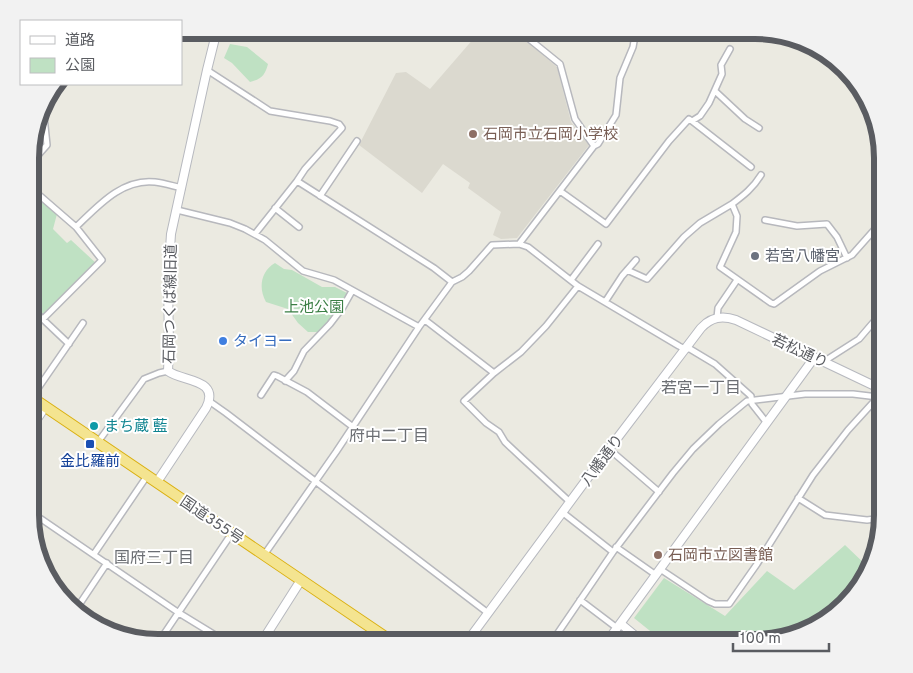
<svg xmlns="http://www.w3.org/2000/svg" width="913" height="673" font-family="Overpass,'Noto Sans JP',sans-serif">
<rect width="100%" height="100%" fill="#ebeae1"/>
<path fill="#dbd9cf" d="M 481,30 L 513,30 L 557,67 L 571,122 L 589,145 L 517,238 L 501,239 L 493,235 L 501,212 L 468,188 L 470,183 L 443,164 L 422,193 L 359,145 L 396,73 L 406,72 L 430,89 Z"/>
<path fill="#bfe1c3" d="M 230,44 L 247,47 L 268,64 C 265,75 262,79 250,82 L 232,63 L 224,58 Z
M 31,190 L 57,214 L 53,229 L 67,243 L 71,240 L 97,264 L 45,315 L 42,316 L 31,304 Z
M 275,263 L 284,269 L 292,270 L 322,287 L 335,287 L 347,293 L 333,316 L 319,332 L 308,332 L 298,323 L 288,309 L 266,302 C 258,288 261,271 275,263 Z
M 845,545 L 867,566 L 856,593 L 812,630 L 755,643 L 665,643 L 634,618 L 664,578 L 725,616 L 767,571 L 794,590 Z"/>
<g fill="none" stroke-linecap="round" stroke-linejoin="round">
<defs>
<path id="street" d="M 518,30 L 560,64 L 575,119 L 594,146
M 207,70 L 270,111 L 330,121 L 339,124 L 342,128 L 305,169 L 297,181 L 255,234
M 715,91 L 745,119 L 759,128
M 692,121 L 751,167
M 31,163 L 47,145 L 43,107
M 761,175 C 753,188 744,195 732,204 L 737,216 L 736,232 L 720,267 L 771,303 L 774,304 L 820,271 L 852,255 L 883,220
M 297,181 L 434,268 L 452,282
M 31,188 L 76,227 L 102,260 L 43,319
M 560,191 L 606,224 L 669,141 L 689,119 L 692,121 L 700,116 L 709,103 L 722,74 L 721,65 L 730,49
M 320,196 L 357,141
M 275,208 L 299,227
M 177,210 L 230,223 L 245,229 L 265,240 L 303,271 L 334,280 L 419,327
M 765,220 L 797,226 L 827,224 L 837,237 L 847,258
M 76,227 C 97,207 122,178 155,182 C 164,183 173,186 182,188
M 519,244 L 594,146 L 598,144 L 616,115 L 620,78 L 633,47 L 636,30
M 627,270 L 647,279 L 684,237 L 700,223 L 732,204
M 571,280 L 598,244
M 605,302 L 622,276 L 636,260
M 31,308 L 69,344
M 717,318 L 718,308 L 737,280
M 425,320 L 494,373
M 823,362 L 859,339 L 883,311
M 285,381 L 294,371 L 304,351 L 330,324 L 343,307 L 352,291
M 261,395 L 274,375 L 277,376 L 307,392 L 353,427
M 32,397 L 83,323
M 209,401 L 226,413 L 488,613
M 98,442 L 144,379 L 159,373 L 168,371
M 609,449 L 659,492
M 798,498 L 825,515 L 867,520 L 883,518
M 570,502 L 522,458 L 505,442 L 499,432 L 486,423 L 464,401 L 494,373 L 521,352 L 546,326 L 578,286
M 31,512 L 179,613 L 228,643
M 562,512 L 613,552
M 616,547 L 656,575
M 94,554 L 147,476
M 264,555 L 336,452 L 419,327 L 452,282 L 462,277 L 469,271 L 492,245 L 519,244 L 528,247 L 578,286 L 679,346 L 685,349 L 690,349 L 715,364 L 751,396 L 752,404 L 767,423
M 660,569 L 708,601 L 715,604 L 729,604 L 757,564 L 813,475 L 848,430 L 879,396
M 580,600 L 617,628
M 75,611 L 107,563
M 158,643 L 232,533
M 551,643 L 613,552 L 673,473 L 693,449 L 719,424 L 747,401 L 805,394 L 853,394 L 878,397"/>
<path id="secondary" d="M 31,428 L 45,407
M 157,482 L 206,408 C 221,378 182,382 168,371 L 169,348 L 168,279 L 171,234 L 207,70 L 217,30
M 621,624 L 644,643
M 261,643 L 301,580
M 466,643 L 609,449 L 701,328 C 711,317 722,315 736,320 L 883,390
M 606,643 L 814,358"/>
<path id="highway" d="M 31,397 L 394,643"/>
</defs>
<use href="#street" stroke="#b7b8bd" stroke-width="8"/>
<use href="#secondary" stroke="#b7b9bf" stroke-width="10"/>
<use href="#highway" stroke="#dab012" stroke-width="12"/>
<use href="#street" stroke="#fff" stroke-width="5"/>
<use href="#secondary" stroke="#fff" stroke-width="8"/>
<use href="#highway" stroke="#f4e490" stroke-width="10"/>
</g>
<g fill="#8d6e63" stroke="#fff" stroke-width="2">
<circle cx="473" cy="134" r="5"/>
<circle cx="658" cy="555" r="5"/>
</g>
<circle fill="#6b7280" stroke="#fff" stroke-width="2" cx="755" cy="256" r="5"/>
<circle fill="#3f7fe0" stroke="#fff" stroke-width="2" cx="223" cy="341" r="5"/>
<circle fill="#0f9aa8" stroke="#fff" stroke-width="2" cx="94" cy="426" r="5"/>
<rect fill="#1a4fb4" stroke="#fff" stroke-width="2" x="85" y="439" width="10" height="10" rx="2.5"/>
<g text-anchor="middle" stroke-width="4" stroke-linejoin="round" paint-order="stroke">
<g font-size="15" fill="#785e54" stroke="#fff" text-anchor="start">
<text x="483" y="139">石岡市立石岡小学校</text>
<text x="668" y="560">石岡市立図書館</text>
</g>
<g font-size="15" fill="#5b616d" stroke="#fff" text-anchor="start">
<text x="765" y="261">若宮八幡宮</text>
</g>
<g font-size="15" fill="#5a5c61" stroke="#fff">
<text transform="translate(170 304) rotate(-89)" y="5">石岡つくば線旧道</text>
<text transform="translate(800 351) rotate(25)" y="5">若松通り</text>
<text transform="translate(602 460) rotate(-53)" y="5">八幡通り</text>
<text transform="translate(212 520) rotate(34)" y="5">国道355号</text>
</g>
<g font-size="15" fill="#3b7f45" stroke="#fff">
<text x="314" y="312">上池公園</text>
</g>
<g font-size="15" fill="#366cbe" stroke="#fff" text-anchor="start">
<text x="233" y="346">タイヨー</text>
</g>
<g font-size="15" fill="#0d838f" stroke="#fff" text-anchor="start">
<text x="104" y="431">まち蔵 藍</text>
</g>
<g font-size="15" fill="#164399" stroke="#fff">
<text x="90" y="466">金比羅前</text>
</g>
<g font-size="16" fill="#6b6e73" stroke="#fff">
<text x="701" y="393">若宮一丁目</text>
<text x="389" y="441">府中二丁目</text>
<text x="154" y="563">国府三丁目</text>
</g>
</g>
<path d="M0 0H913V673H0ZM158 39H755A119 119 0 0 1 874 158V515A119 119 0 0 1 755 634H158A119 119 0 0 1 39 515V158A119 119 0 0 1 158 39Z" fill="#f2f2f2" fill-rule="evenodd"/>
<path fill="none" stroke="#5a5c61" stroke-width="6" d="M158 39H755A119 119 0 0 1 874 158V515A119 119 0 0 1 755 634H158A119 119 0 0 1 39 515V158A119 119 0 0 1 158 39Z"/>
<rect x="20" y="20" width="162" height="65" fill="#ffffff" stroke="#bdbec0"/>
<rect x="30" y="36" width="25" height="8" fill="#ffffff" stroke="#bdbec0"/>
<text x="65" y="45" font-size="15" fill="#5a5c61">道路</text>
<rect x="30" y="58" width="25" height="15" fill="#bfe1c3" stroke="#bdbec0"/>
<text x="65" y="70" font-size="15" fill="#5a5c61">公園</text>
<path d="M733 643v8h96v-8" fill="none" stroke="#5a5c61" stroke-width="2.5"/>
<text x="740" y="643" font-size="15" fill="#5a5c61" stroke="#ffffff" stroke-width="4" paint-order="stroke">100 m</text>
</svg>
